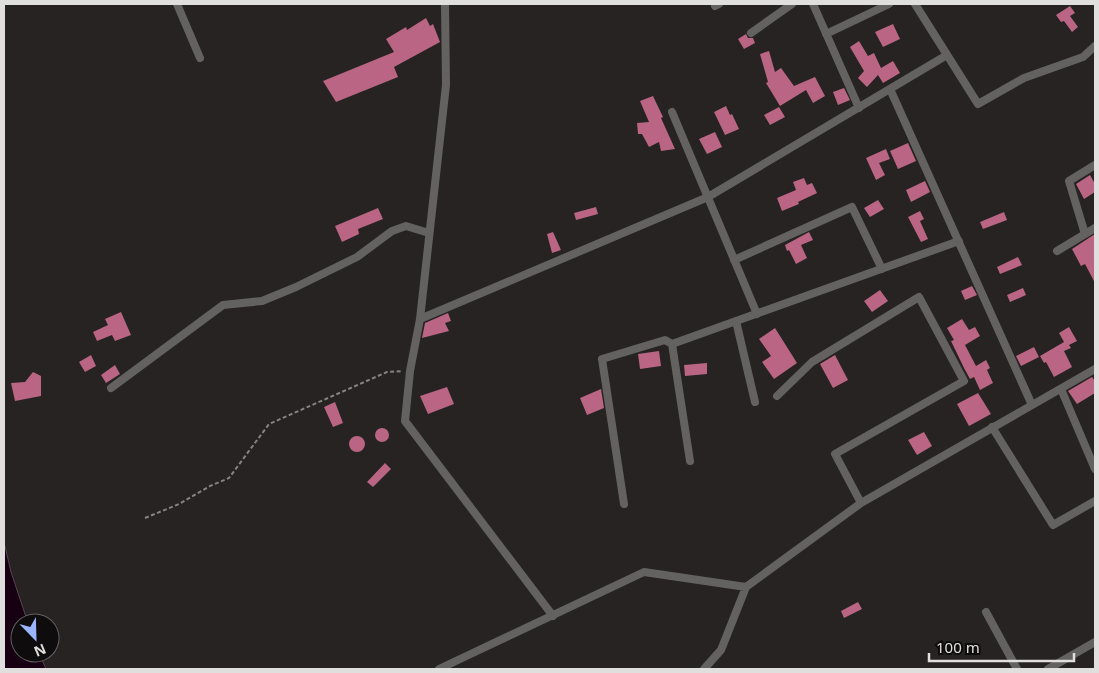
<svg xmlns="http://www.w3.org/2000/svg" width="1099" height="673" font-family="'Noto Sans',sans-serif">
<rect width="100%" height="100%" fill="#262322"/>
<path fill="#180013" stroke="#544350" d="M 4,542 L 11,572 L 28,623 L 20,623 L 20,653 L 39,653 L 46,669 L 4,669 Z"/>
<path fill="#b96583" d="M 1070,6 L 1075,13 L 1070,16 L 1078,27 L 1072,32 L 1064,21 L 1061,22 L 1056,15 Z
M 426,18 L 430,26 L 433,24 L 440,42 L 394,67 L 398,77 L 336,102 L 323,81 L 394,52 L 386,39 L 406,27 L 407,30 Z
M 893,24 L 900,39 L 883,47 L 875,32 Z
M 746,34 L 748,38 L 753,38 L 755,43 L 744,49 L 738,39 Z
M 859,41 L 868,56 L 874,53 L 881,68 L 893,61 L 900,73 L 883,83 L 878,75 L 867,87 L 858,78 L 864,71 L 850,47 Z
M 769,51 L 775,72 L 781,68 L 794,86 L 815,77 L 825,96 L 813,103 L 806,90 L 780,106 L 766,83 L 768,82 L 760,54 Z
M 844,88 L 850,100 L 838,105 L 833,92 Z
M 653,96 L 663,117 L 661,118 L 675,149 L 661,151 L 659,142 L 649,147 L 642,134 L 638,134 L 637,123 L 649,122 L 640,101 Z
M 726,106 L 730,115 L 732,114 L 739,129 L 725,135 L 714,112 Z
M 779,107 L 785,117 L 770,125 L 764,115 Z
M 715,132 L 722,147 L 707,154 L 699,139 Z
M 908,143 L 916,161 L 898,169 L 890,151 Z
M 886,149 L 890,159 L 879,163 L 885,175 L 876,180 L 866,158 Z
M 1090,175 L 1095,184 L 1095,192 L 1084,199 L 1076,184 Z
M 804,178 L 807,185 L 812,183 L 817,193 L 798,202 L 799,204 L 782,211 L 777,198 L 796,190 L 793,182 Z
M 925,181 L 930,192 L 911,202 L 906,190 Z
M 878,200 L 884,209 L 870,217 L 864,208 Z
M 596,207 L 598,214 L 576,220 L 574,213 Z
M 378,208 L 383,219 L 358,229 L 359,234 L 342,242 L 335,226 Z
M 920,211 L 924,219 L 920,221 L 928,239 L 921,242 L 908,217 Z
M 1004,212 L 1007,220 L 983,229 L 980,222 Z
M 553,232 L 561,250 L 552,253 L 547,234 Z
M 809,232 L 813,240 L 801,245 L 807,258 L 796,264 L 789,250 L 787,251 L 785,245 Z
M 1095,234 L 1095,283 L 1085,264 L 1081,266 L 1072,249 Z
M 1018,257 L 1022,265 L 1000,274 L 997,267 Z
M 972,286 L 977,295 L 965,300 L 961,291 Z
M 1023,288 L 1026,295 L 1010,302 L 1007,295 Z
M 880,290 L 888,301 L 872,312 L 864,301 Z
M 121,312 L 131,335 L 115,341 L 112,335 L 97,341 L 93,332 L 108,325 L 105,319 Z
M 448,313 L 451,321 L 445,323 L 449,331 L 422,338 L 425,323 Z
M 962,319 L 969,330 L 975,327 L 980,336 L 965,345 L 976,366 L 986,360 L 990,368 L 987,370 L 993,383 L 980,390 L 974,377 L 970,379 L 964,368 L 951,341 L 954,340 L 947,328 Z
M 1069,327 L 1077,341 L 1069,345 L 1071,348 L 1064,351 L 1072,367 L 1054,377 L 1046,362 L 1044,363 L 1040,356 L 1064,342 L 1059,333 Z
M 775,328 L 797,363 L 774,379 L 762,362 L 771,356 L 759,339 Z
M 1034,347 L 1039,357 L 1021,366 L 1016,356 Z
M 659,351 L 661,366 L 640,369 L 638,354 Z
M 91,355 L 96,366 L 85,372 L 79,362 Z
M 835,355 L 848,380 L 833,388 L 820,364 Z
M 707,363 L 707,374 L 685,376 L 684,365 Z
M 115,365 L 120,374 L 106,383 L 101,375 Z
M 33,372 L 41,376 L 41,396 L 15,401 L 11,383 L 25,382 Z
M 1092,377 L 1095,381 L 1095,393 L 1077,404 L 1068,391 Z
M 447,387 L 454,404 L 428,414 L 420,396 Z
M 601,389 L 604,408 L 587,415 L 580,398 Z
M 978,393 L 991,414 L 969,426 L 957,404 Z
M 335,402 L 343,423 L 333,427 L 324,407 Z
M375 435a7 7 0 1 1 14 0a7 7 0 1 1-14 0Z
M 924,432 L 932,446 L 917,455 L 908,440 Z
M349 444a8 8 0 1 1 16 0a8 8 0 1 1-16 0Z
M 385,463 L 391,469 L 373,487 L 367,482 Z
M 858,602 L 862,609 L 844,618 L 841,611 Z"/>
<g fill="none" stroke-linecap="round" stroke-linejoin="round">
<path stroke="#868383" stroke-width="2" stroke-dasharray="4 2.5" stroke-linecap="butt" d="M 145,518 L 179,504 L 210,486 L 229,478 L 269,424 L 387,372 L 403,371"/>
<path stroke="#636261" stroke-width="8" d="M 177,4 L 200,58
M 445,4 L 446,85 L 420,319 L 410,371 L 405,421 L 553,616
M 813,4 L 859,108
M 915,4 L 978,104 L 1024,78 L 1083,57 L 1095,46
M 715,6 L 719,4
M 751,33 L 792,4
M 826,34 L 889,4
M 890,89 L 1032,405
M 672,112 L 757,314
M 1085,234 L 1069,181 L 1095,165
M 1057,251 L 1095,228
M 734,260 L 852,207 L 882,269
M 420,319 L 708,197 L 947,55
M 736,321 L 755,402
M 672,344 L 959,241
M 111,388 L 223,305 L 262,301 L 296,287 L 357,257 L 392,231 L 406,226 L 429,233
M 1061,389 L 1095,469
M 777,396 L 812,362 L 919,297 L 964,381 L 835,454 L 861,503
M 992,427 L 1053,525 L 1095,501
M 624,504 L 602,359 L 665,340 L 672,344 L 690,461
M 986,612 L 1017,669
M 439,669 L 644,572 L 746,587
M 704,669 L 721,650 L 746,587 L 861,503 L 1095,369
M 1048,669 L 1095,642"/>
</g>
<rect width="1099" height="673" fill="none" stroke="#e1dede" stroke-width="10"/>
<g transform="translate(35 638) rotate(157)"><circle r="24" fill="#0e0c0c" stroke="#626060"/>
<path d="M0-4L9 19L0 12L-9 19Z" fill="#99b5fd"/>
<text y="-8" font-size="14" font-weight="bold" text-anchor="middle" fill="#e1dede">N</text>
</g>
<path d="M929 653v8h145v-8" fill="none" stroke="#e1dede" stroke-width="2.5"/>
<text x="936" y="653" font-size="15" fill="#e1dede" stroke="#0e0c0c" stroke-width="4" paint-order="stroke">100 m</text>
</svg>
